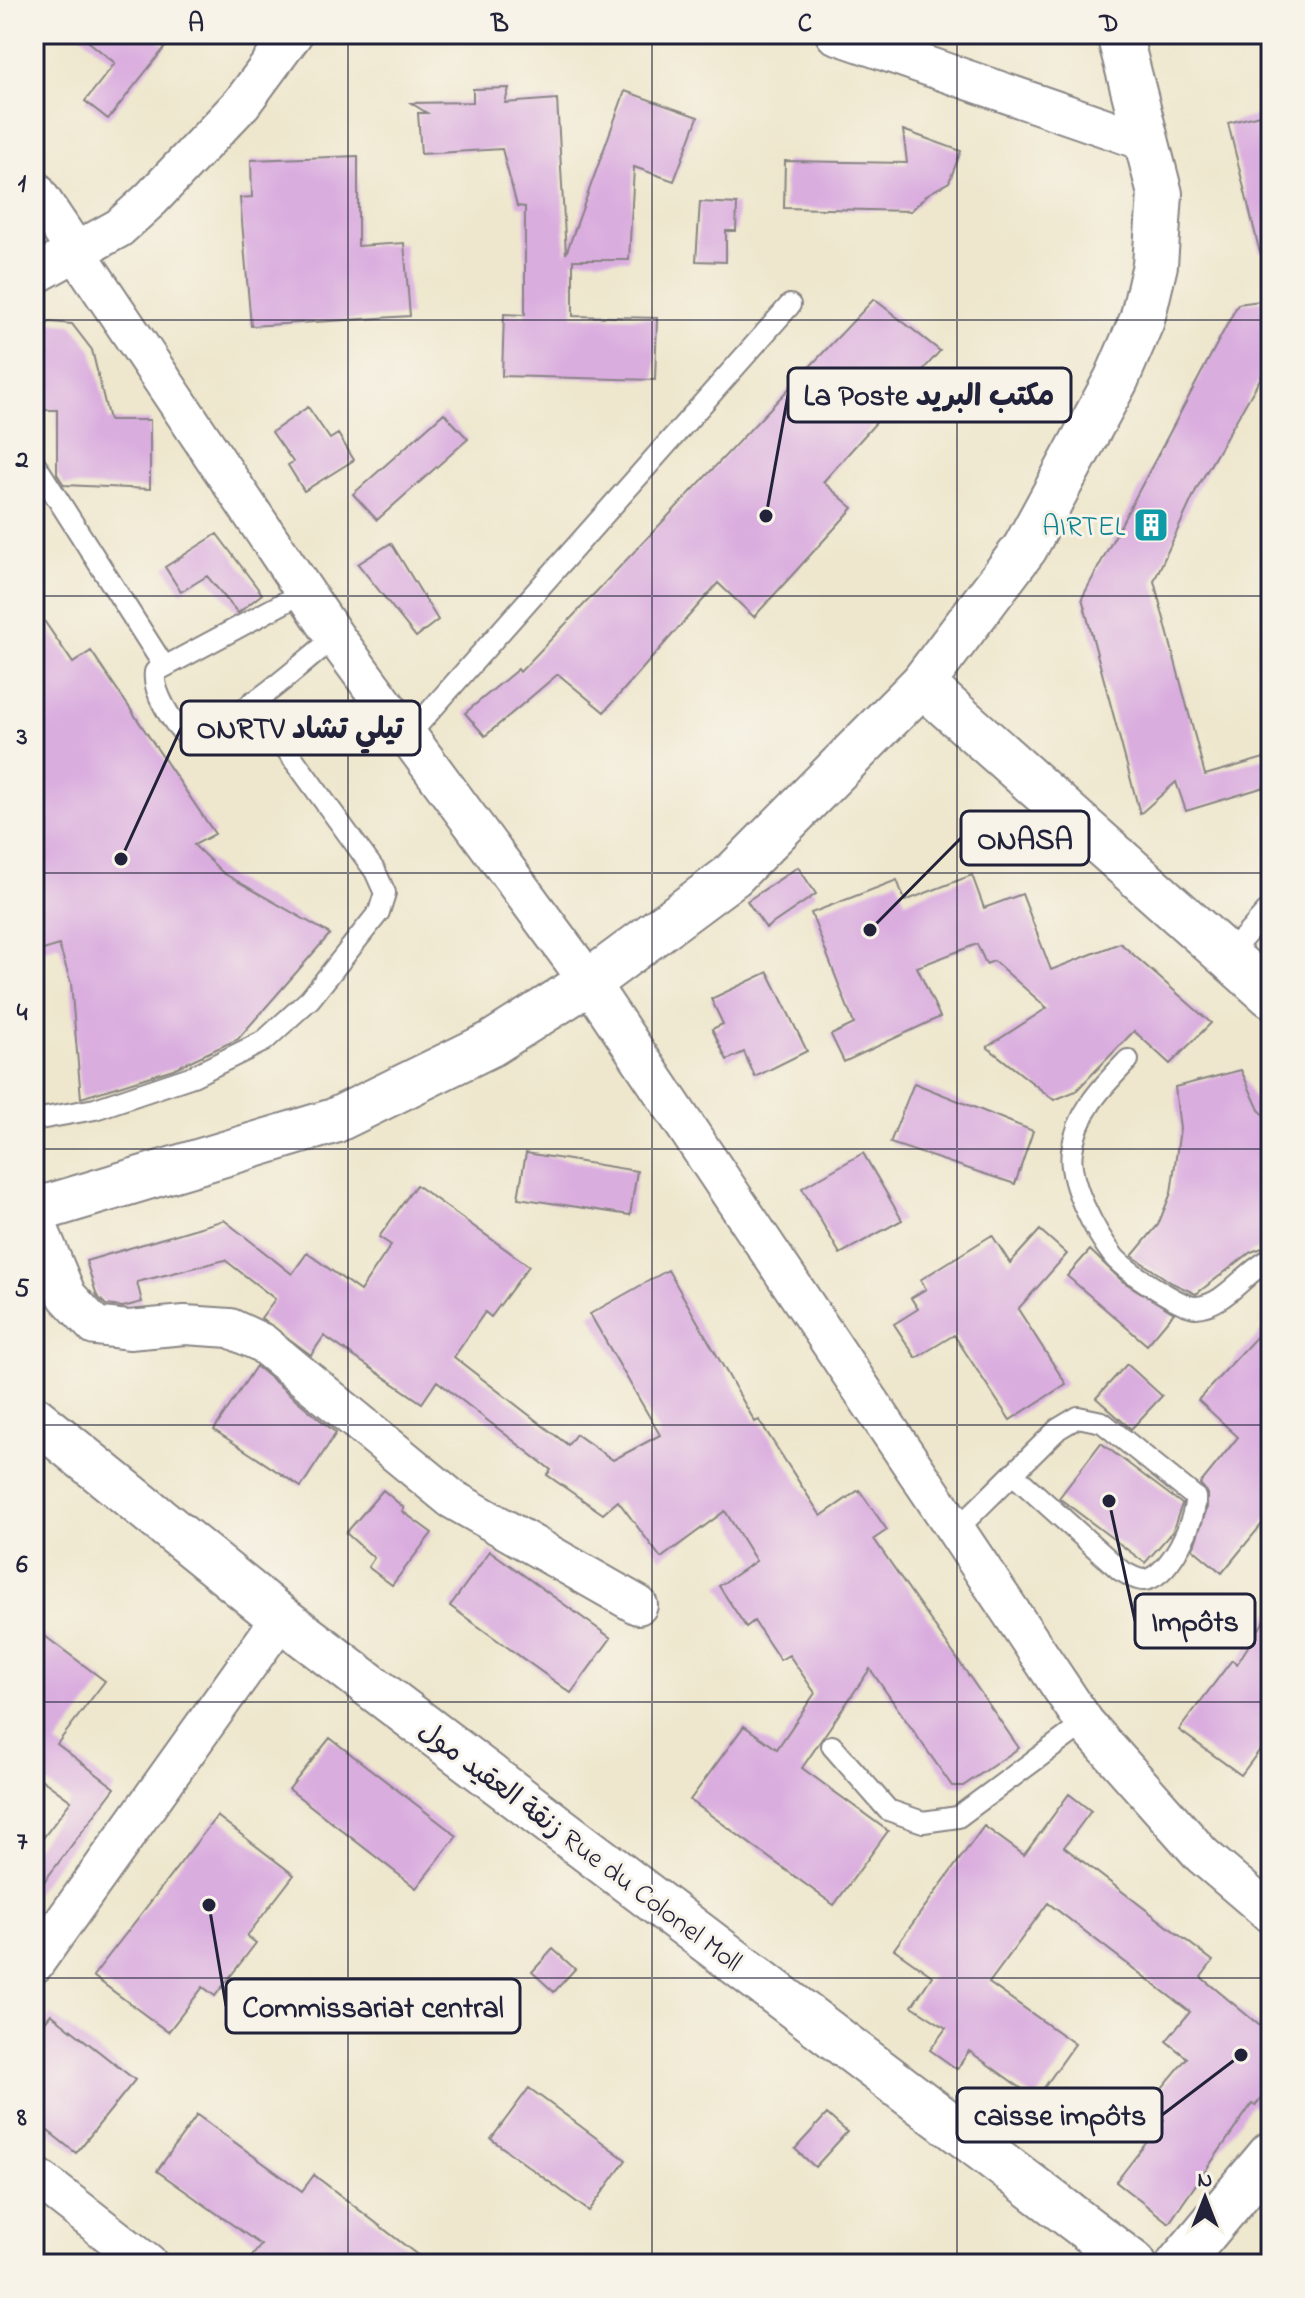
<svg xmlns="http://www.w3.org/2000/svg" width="1305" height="2298" font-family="'Indie Flower','Playpen Sans Arabic',sans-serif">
<rect width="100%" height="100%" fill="#f7f3e8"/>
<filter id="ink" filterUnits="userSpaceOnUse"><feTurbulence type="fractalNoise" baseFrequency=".0125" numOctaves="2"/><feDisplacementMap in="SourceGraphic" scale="16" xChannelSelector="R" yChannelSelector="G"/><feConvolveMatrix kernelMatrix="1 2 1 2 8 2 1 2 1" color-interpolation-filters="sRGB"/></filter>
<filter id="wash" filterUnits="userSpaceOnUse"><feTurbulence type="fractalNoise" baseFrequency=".006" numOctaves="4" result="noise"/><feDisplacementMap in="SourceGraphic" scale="32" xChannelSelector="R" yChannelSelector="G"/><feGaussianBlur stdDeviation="1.8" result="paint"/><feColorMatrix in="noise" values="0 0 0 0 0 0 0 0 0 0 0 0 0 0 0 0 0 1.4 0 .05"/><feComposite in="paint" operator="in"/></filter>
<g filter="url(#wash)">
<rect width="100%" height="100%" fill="#eee7cd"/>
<g id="blocks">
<path fill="#daaddf" d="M 79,34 L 150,34 L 166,46 L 108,119 L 85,101 L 115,63 Z
M 509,88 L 505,103 L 557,99 L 566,254 L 625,91 L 698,117 L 674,181 L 634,167 L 629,260 L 573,260 L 573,316 L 657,318 L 655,380 L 502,376 L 504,314 L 525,315 L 525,207 L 517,206 L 502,149 L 421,154 L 418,113 L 427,113 L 411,103 L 473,102 L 473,89 Z
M 1271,112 L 1271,252 L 1260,253 L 1228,123 Z
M 903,130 L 961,151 L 949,182 L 928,194 L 911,211 L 784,208 L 785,161 L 907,163 Z
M 358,156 L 358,246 L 404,243 L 410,316 L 251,326 L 240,198 L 252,197 L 251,160 Z
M 700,202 L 737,204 L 736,231 L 726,231 L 726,262 L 696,261 Z
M 874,299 L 940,351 L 823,482 L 853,508 L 754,617 L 718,583 L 604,712 L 558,674 L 485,736 L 465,713 L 518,669 L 520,672 Z
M 1267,300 L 1271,314 L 1271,360 L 1197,488 L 1154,581 L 1205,775 L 1271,756 L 1271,785 L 1186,811 L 1176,782 L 1140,814 L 1082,598 L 1238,304 Z
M 50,322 L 72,324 L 92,350 L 109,420 L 150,420 L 150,489 L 64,485 L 57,474 L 57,410 L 34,410 L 34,330 Z
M 308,407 L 330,439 L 338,434 L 354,460 L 304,491 L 288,465 L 293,462 L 272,432 Z
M 444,413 L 468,439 L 377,520 L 353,494 Z
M 217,534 L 262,594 L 238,613 L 207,576 L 181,592 L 165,567 Z
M 391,543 L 438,620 L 416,637 L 358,564 Z
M 34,606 L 73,663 L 91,651 L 215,834 L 194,845 L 223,873 L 330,934 L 238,1039 L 173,1069 L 81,1098 L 71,983 L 59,945 L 34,953 Z
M 798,867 L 816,894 L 766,928 L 747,901 Z
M 972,875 L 984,908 L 1022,894 L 1051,970 L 1120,943 L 1211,1023 L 1170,1064 L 1134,1031 L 1076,1091 L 1054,1100 L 987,1047 L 1047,1008 L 994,961 L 986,964 L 977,944 L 917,967 L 940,1017 L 844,1062 L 831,1035 L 854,1024 L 811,913 L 897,880 L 905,901 Z
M 768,972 L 807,1051 L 755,1077 L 744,1052 L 727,1060 L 712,1029 L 723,1024 L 711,999 Z
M 1241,1070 L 1259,1110 L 1271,1121 L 1271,1245 L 1251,1252 L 1196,1294 L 1172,1283 L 1132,1256 L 1158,1225 L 1171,1193 L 1180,1129 L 1175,1087 Z
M 914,1083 L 1033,1131 L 1015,1184 L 890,1143 Z
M 526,1153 L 637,1171 L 630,1215 L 518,1198 Z
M 863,1153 L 902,1220 L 840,1254 L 802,1188 Z
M 416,1185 L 529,1266 L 491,1317 L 485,1312 L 454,1357 L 568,1445 L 576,1434 L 613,1460 L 660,1435 L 590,1314 L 668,1270 L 755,1422 L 759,1420 L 821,1516 L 859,1490 L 887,1530 L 874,1539 L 1019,1748 L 963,1786 L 952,1786 L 870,1669 L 802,1768 L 888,1831 L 834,1905 L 690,1800 L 744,1726 L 777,1749 L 815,1693 L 789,1655 L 780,1660 L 754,1621 L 746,1627 L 719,1586 L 756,1561 L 725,1511 L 661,1558 L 618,1501 L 603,1514 L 547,1475 L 551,1470 L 437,1381 L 422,1403 L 324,1336 L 311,1355 L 261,1318 L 275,1299 L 225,1260 L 137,1282 L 142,1302 L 123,1307 L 106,1305 L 97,1296 L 86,1261 L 224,1220 L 292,1274 L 307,1253 L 360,1291 L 391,1245 L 379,1237 Z
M 1040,1230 L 1067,1254 L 1018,1309 L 1066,1384 L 1010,1420 L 954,1335 L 916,1358 L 894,1324 L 918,1309 L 911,1298 L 926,1289 L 920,1280 L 992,1235 L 1010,1263 Z
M 1090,1250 L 1122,1281 L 1174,1313 L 1147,1345 L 1067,1276 Z
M 1271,1321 L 1271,1513 L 1222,1573 L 1193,1549 L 1207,1508 L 1207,1492 L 1200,1484 L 1238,1437 L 1198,1400 Z
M 1127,1364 L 1162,1396 L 1131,1429 L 1096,1398 Z
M 256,1366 L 336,1433 L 301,1487 L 214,1430 Z
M 1101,1443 L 1182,1504 L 1172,1532 L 1145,1563 L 1059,1498 Z
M 383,1490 L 404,1508 L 402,1511 L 432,1533 L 392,1585 L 368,1567 L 374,1558 L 346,1533 Z
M 490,1551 L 611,1638 L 571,1693 L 450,1606 Z
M 1271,1610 L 1271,1735 L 1241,1775 L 1179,1730 L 1232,1660 L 1237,1664 Z
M 34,1628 L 105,1681 L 57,1744 L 115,1788 L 34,1895 L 34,1850 L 71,1801 L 34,1774 Z
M 330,1738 L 457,1836 L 416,1888 L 289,1789 Z
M 1069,1794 L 1091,1811 L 1064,1847 L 1213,1961 L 1201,1977 L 1271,2035 L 1271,2087 L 1255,2106 L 1252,2104 L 1169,2223 L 1116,2182 L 1164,2120 L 1147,2106 L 1187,2058 L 1166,2041 L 1190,2012 L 1048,1903 L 989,1983 L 1075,2044 L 1036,2099 L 969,2051 L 957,2069 L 930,2050 L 946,2028 L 912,2006 L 932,1976 L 894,1949 L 984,1826 L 1024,1855 Z
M 217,1816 L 294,1875 L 247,1936 L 256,1943 L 215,1996 L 203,1987 L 168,2032 L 93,1976 Z
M 553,1949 L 575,1969 L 554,1992 L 532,1972 Z
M 51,2014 L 135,2080 L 76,2153 L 34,2120 L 34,2035 Z
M 529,2088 L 626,2160 L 589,2211 L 491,2139 Z
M 827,2114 L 847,2132 L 815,2167 L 795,2149 Z
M 197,2115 L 302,2191 L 314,2175 L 429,2264 L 246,2264 L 261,2245 L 157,2171 Z"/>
</g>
</g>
<g filter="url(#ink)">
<use href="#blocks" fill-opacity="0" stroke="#888484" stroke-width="2"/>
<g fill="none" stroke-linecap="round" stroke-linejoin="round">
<defs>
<path id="lane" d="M 34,462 L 164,666
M 306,591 L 155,672 C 152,691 172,723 186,735 C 242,722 291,672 335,637
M 408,736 L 790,305
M 1227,956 L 1271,907
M 1128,1060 C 1102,1087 1077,1112 1072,1151 C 1067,1182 1096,1233 1114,1257 C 1125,1270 1180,1307 1196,1307 C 1225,1306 1245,1271 1271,1259
M 34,1120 L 95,1109 L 193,1076 L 264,1041 L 310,999 L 379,912 L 385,893 L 375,871 L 252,702
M 955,1531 L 1058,1429 L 1078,1417 L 1102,1422 L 1195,1497 C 1197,1519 1169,1578 1144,1580 C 1136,1580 1127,1574 1120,1570 L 1013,1474
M 832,1746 L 888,1810 L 923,1822 L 958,1817 L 1085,1723"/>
<path id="street" d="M 835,34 L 1147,142
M 34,189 L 335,637 L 589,982 L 1085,1723 L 1202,1855 L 1271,1914
M 34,275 L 119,228 L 151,199 L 242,103 L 293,34
M 34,1217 L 67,1296 L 95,1326 L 129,1330 L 185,1325 L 230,1328 L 262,1343 L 452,1499 L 638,1605
M 34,1964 L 281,1618
M 34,2175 L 148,2264"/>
<path id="secondary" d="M 922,684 L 1271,995
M 34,1211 L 334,1121 L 491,1044 L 589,982 L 733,875 L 922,684 L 1025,548 L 1116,380 L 1142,320 L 1155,265 L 1160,194 L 1119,34
M 1179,2264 L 1271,2154"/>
<path id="primary" d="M 34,1418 L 281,1618 L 1134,2264"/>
</defs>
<use href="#lane" stroke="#888484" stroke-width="24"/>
<use href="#street" stroke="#888484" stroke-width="42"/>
<use href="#secondary" stroke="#888484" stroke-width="48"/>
<use href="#primary" stroke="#888484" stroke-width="48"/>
<use href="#lane" stroke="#fff" stroke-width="20"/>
<use href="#street" stroke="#fff" stroke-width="38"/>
<use href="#secondary" stroke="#fff" stroke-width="44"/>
<use href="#primary" stroke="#fff" stroke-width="44"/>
</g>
</g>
<path fill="none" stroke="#22223b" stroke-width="2" stroke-opacity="0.55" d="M 348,34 L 348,2264M 652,34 L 652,2264M 957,34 L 957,2264M 34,320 L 1271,320M 34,596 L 1271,596M 34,873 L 1271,873M 34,1149 L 1271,1149M 34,1425 L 1271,1425M 34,1702 L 1271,1702M 34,1978 L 1271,1978"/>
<defs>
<symbol id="building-square" viewBox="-11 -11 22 22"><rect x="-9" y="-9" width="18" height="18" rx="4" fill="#0f9aa8" stroke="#f7f3e8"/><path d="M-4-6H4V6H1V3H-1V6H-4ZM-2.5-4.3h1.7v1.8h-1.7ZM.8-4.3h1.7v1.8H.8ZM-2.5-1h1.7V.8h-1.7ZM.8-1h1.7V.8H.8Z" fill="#fff"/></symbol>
</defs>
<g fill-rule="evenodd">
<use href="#building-square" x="1131" y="505" width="40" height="40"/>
</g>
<g text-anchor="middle" stroke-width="6" stroke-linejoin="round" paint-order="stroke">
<g font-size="28" fill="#0d838f" stroke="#f7f3e8" text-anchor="end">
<text x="1125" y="535">AIRTEL</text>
</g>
<g font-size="28" fill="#22223b" stroke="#f7f3e8">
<text transform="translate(581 1845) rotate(37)" y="10">زنقة العقيد مول Rue du Colonel Moll</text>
</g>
</g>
<path fill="none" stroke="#22223b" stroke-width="3" d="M766 516L788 395M121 859L181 728M870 930L961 838M1109 1501L1135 1621M209 1905L226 2006M1241 2055L1162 2115"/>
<g fill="#22223b" stroke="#f7f3e8" stroke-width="3">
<circle cx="766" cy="516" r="8"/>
<circle cx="121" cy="859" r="8"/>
<circle cx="870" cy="930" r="8"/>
<circle cx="1109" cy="1501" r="8"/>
<circle cx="209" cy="1905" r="8"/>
<circle cx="1241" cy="2055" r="8"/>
</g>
<g fill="#f7f3e8" stroke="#22223b" stroke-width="3">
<rect x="788" y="368" width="283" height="54" rx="8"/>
<rect x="181" y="701" width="239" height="54" rx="8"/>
<rect x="961" y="811" width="128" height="54" rx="8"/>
<rect x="1135" y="1594" width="120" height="54" rx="8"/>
<rect x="226" y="1979" width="294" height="54" rx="8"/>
<rect x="957" y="2088" width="205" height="54" rx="8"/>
</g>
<g font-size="30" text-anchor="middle" font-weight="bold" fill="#22223b">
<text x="929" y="405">La Poste مكتب البريد</text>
<text x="300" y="738">ONRTV تيلي تشاد</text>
<text x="1025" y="849">ONASA</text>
<text x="1195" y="1631">Impôts</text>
<text x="373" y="2017">Commissariat central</text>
<text x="1060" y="2125">caisse impôts</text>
</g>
<rect width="1305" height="2298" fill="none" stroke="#f7f3e8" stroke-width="88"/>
<g transform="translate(1205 2198)" stroke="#f7f3e8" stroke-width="6" paint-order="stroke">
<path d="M0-6L14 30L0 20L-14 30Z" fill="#22223b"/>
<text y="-12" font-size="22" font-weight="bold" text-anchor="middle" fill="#22223b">N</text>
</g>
<rect x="44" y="44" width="1217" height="2210" fill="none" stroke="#22223b" stroke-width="3"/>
<g font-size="26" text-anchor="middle" font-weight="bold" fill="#22223b">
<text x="196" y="31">A</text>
<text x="500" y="31">B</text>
<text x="805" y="31">C</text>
<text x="1109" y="31">D</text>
<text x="22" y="191">1</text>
<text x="22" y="467">2</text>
<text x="22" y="744">3</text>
<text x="22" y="1020">4</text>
<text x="22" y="1296">5</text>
<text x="22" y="1572">6</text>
<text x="22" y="1849">7</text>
<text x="22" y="2125">8</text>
</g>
</svg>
